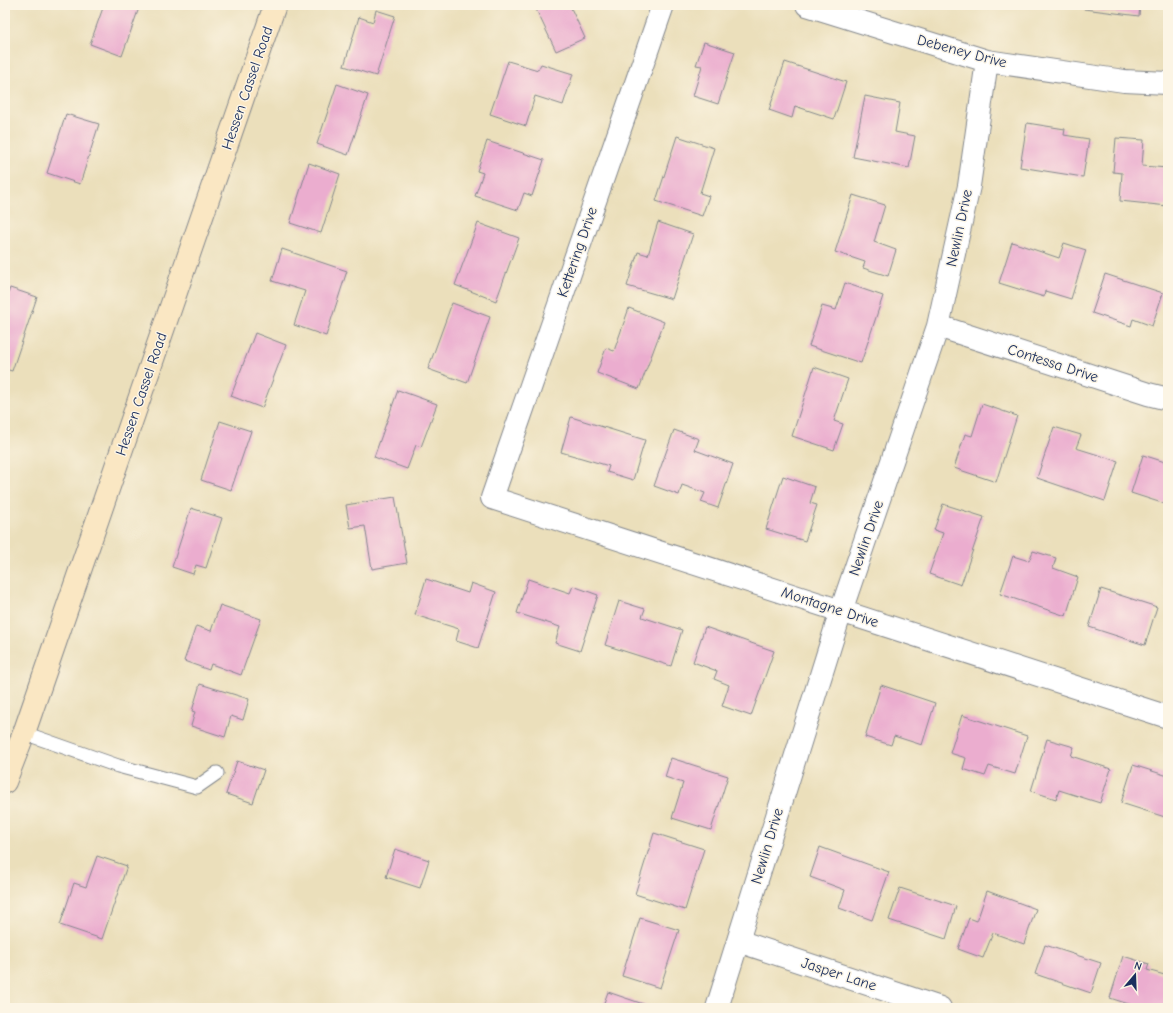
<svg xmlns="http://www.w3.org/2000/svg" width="1173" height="1013" font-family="'Comic Neue',sans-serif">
<rect width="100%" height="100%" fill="#fcf5e5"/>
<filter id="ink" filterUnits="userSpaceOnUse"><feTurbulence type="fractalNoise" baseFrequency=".025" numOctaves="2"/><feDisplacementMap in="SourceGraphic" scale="8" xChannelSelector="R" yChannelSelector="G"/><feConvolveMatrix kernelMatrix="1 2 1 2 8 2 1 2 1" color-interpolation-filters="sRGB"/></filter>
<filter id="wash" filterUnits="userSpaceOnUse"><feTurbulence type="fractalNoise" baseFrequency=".012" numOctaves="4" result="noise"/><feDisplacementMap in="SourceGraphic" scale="16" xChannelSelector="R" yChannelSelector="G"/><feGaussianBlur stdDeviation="0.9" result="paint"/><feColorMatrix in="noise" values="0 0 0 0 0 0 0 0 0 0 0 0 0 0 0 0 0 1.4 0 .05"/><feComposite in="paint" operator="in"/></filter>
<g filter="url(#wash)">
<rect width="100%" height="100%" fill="#ebdfbb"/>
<g id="blocks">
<path fill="#ebadcf" d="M 104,5 L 140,5 L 122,56 L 90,44 Z
M 534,5 L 573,5 L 570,6 L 585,38 L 556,51 Z
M 1084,5 L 1140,5 L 1139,16 L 1084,9 Z
M 376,10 L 395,16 L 376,76 L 344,66 L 359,17 L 373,22 Z
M 704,42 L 735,52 L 718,104 L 693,96 L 702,66 L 696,65 Z
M 508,61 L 538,70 L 541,64 L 573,74 L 563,105 L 535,96 L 526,126 L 490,114 Z
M 785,62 L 846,82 L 834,119 L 795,106 L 792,118 L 769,110 Z
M 337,84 L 368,95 L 348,155 L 317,144 Z
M 865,96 L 900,103 L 895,132 L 915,136 L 909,168 L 853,157 Z
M 66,114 L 99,124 L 80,184 L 47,173 Z
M 1027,123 L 1065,129 L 1064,135 L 1089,139 L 1083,177 L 1020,167 Z
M 677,136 L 714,148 L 700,193 L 709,196 L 702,216 L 656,201 Z
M 1116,138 L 1144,140 L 1142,166 L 1168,168 L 1168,206 L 1120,201 L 1122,173 L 1113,172 Z
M 487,141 L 544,160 L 532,196 L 524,193 L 518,210 L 475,196 L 483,173 L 477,171 Z
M 309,163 L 340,174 L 321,233 L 290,223 Z
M 853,195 L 885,205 L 874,242 L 896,250 L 888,276 L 863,268 L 865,262 L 835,252 Z
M 658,222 L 693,234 L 672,299 L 627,286 L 638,252 L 648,255 Z
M 478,223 L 519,238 L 496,301 L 455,285 Z
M 1012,242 L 1059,258 L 1064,243 L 1086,250 L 1071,299 L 1045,291 L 1044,297 L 999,283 Z
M 282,249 L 347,271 L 326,336 L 294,325 L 305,291 L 272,281 Z
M 1105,274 L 1163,293 L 1152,326 L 1133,319 L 1131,326 L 1092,313 Z
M 845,283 L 883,296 L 861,363 L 809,346 L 822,306 L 836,310 Z
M 10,288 L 37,297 L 12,371 L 5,369 L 5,302 Z
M 452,303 L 490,317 L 467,383 L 428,369 Z
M 629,308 L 664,322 L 639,389 L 597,373 L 606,348 L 614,351 Z
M 255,333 L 286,345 L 262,408 L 231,396 Z
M 814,367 L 848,379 L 834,421 L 843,424 L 834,450 L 792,436 Z
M 398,390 L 437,404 L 421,447 L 416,445 L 407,469 L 374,457 Z
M 982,404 L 1017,416 L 996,482 L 954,468 L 965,434 L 972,436 Z
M 571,417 L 645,440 L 633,480 L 607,472 L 609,466 L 561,452 Z
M 220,421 L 251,431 L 231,490 L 201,480 Z
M 1054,427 L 1081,435 L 1076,448 L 1118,461 L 1105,501 L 1037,478 Z
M 674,430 L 699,439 L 695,450 L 733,464 L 718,508 L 701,502 L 705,493 L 682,485 L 679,495 L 654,486 Z
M 1143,455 L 1168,463 L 1168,505 L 1131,493 Z
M 783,476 L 815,487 L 810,503 L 817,505 L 805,541 L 766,529 Z
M 395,497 L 407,563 L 372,569 L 365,526 L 350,528 L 346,505 Z
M 943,504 L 984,517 L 961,585 L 929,574 L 943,533 L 934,530 Z
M 191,508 L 222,518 L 206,568 L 196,565 L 193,574 L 172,567 Z
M 1033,551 L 1056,558 L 1053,568 L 1078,577 L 1066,616 L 1000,594 L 1013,556 L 1029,561 Z
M 426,579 L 468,593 L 471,583 L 496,592 L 478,648 L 456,641 L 459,629 L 415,615 Z
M 528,579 L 570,593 L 573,586 L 598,595 L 580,651 L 555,643 L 560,627 L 517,613 Z
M 1101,589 L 1157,607 L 1145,645 L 1089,627 Z
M 619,601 L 645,609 L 642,617 L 682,630 L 671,666 L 605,645 Z
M 220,605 L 261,619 L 241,675 L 211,664 L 209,670 L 184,661 L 196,626 L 211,631 Z
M 705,627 L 774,651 L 751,716 L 722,706 L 729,685 L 714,679 L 717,671 L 693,662 Z
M 200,684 L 249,699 L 243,720 L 231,716 L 225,737 L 191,726 L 195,712 L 192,711 Z
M 881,685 L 935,703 L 922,745 L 894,736 L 891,745 L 865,737 Z
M 962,715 L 1027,736 L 1015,774 L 989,766 L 985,776 L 963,769 L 966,758 L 950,753 Z
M 1047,739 L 1074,747 L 1071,756 L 1111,769 L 1100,803 L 1059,790 L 1056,799 L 1031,791 Z
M 671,758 L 728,776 L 711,830 L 672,818 L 683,783 L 665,777 Z
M 237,761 L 264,770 L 253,803 L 226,794 Z
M 1133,765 L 1168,776 L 1168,818 L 1121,803 Z
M 654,833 L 704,849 L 685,910 L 635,894 Z
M 820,847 L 889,872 L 872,920 L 839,908 L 845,890 L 810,877 Z
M 395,849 L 429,860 L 420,888 L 386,877 Z
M 97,856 L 127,866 L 102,939 L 60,925 L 74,883 L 86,887 Z
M 900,888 L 956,906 L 946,939 L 889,920 Z
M 987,891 L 1036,909 L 1024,944 L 993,933 L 983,958 L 958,949 L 969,918 L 977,921 Z
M 640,918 L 679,930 L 660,988 L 622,976 Z
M 1045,945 L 1101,963 L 1091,993 L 1035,974 Z
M 1123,956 L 1149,964 L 1147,970 L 1168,976 L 1168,1008 L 1141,1008 L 1110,998 Z
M 608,992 L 649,1006 L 648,1008 L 602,1008 Z"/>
</g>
</g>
<g filter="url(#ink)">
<use href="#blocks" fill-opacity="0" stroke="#83878c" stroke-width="1"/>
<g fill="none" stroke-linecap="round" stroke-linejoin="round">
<defs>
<path id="service" d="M 24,733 L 118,766 L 197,787 L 217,773"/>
<path id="minor" d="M 663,5 L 492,498 L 1168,717
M 807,5 L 987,61 L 1124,81 L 1168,83
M 938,326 L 1148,394 L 1168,399
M 738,941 L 940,1008
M 717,1008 L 841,611 L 938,326 L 969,186 L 987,61"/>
<path id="secondary" d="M 5,782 L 24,733 L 275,5"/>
</defs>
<use href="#service" stroke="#83878c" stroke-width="15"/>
<use href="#minor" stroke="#83878c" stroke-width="24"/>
<use href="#secondary" stroke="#83878c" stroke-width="24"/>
<use href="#service" stroke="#fff" stroke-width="13"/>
<use href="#minor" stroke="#fff" stroke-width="22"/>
<use href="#secondary" stroke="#fae7c3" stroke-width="22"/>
</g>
</g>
<g text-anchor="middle" stroke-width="3" stroke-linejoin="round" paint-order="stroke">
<g font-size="15" fill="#1b2f5e" stroke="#fcf5e5">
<text transform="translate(962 51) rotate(15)" y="5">Debeney Drive</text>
<text transform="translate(247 88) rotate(-71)" y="5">Hessen Cassel Road</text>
<text transform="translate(959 228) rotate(-78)" y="5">Newlin Drive</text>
<text transform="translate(577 252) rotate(-71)" y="5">Kettering Drive</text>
<text transform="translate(1053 363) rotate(18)" y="5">Contessa Drive</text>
<text transform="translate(141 394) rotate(-71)" y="5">Hessen Cassel Road</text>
<text transform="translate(866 538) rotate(-71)" y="5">Newlin Drive</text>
<text transform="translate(830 607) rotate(18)" y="5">Montagne Drive</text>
<text transform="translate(767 846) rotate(-73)" y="5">Newlin Drive</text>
<text transform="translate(839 974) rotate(18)" y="5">Jasper Lane</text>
</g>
</g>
<rect width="1173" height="1013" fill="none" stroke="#fcf5e5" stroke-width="20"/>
<g transform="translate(1135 975) rotate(19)" stroke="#fcf5e5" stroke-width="3" paint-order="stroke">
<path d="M0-3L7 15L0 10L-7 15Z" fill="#1b2f5e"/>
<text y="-6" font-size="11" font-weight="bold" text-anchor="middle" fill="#1b2f5e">N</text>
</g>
</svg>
